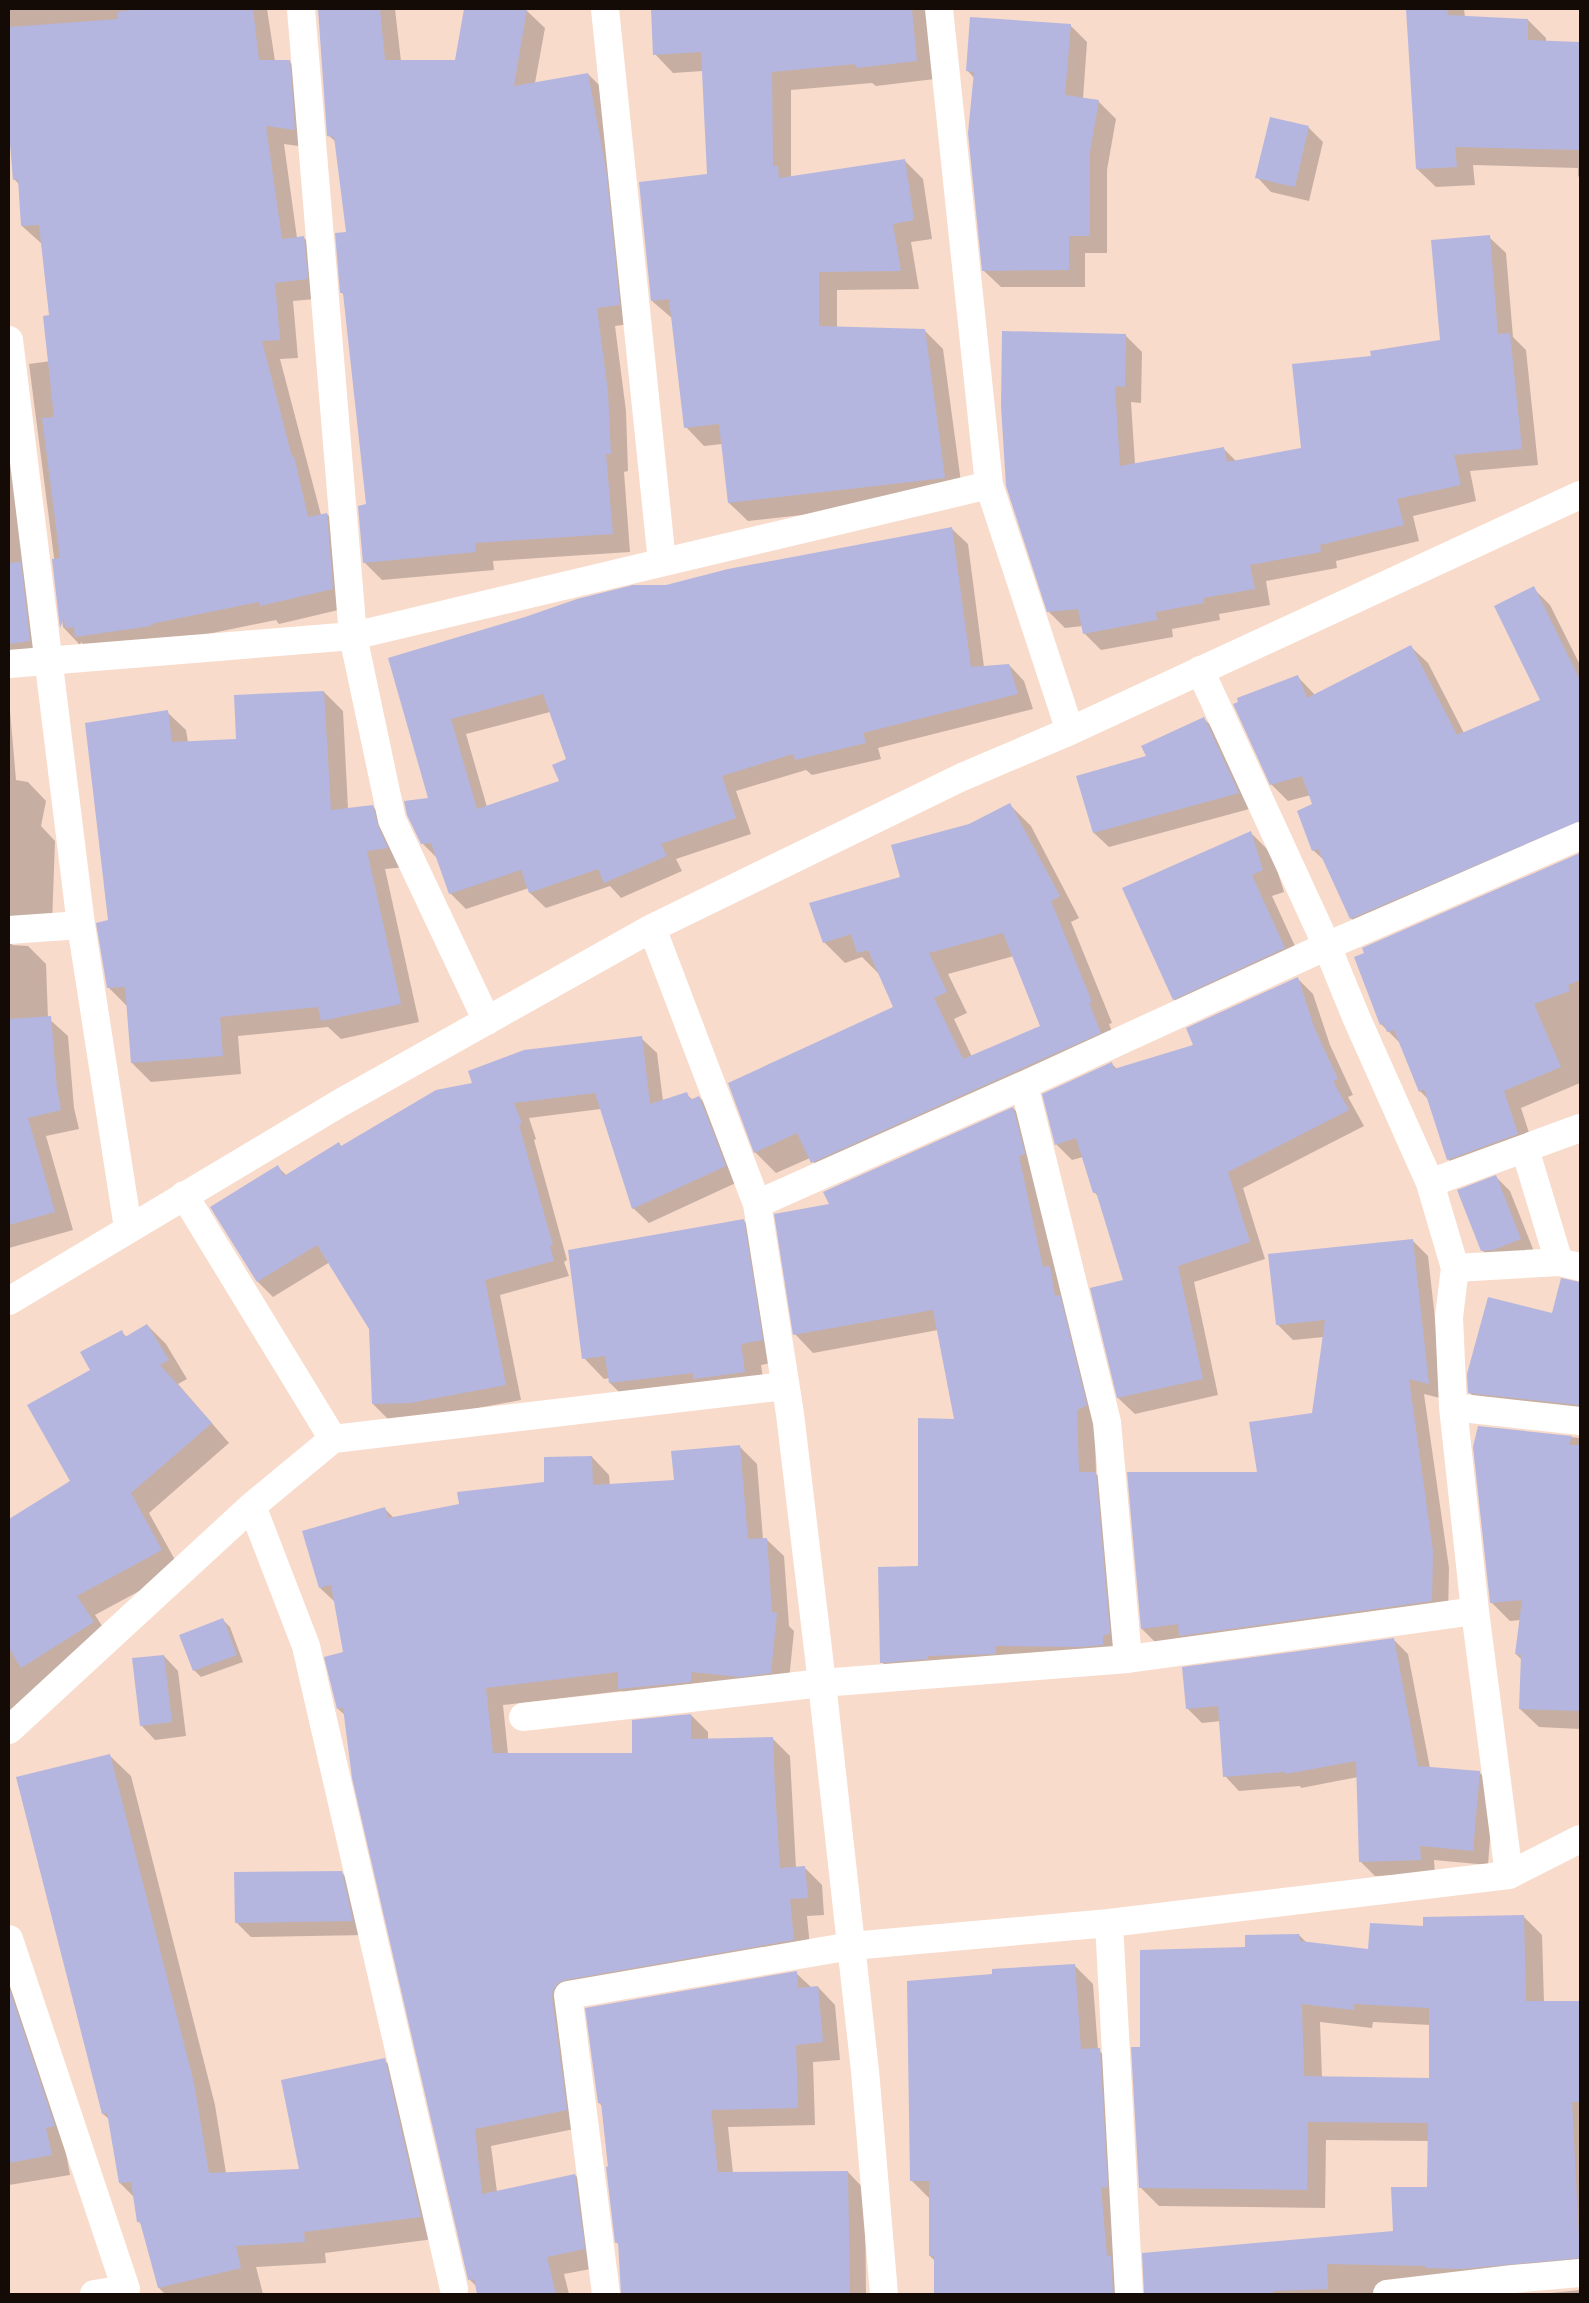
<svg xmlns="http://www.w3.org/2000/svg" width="1589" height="2303" font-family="Rubik,sans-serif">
<rect width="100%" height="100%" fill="#f8dbcb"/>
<path fill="#0003" fill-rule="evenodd" d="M 9,9 L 267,9 L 275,61 L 289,61 L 308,80 L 313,148 L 284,144 L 297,238 L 304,238 L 322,256 L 326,298 L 293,301 L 298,358 L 280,359 L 321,515 L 327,514 L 345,533 L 351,607 L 279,624 L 276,620 L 169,642 L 85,646 L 81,642 L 80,645 L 63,627 L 29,364 L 51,361 L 51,316 L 42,244 L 22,226 L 19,184 L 14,179 L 9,127 Z
M 319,9 L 395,9 L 401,61 L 456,61 L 465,9 L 526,10 L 545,28 L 535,83 L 588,74 L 606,92 L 637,323 L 615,326 L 626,411 L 628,471 L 624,472 L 630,552 L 493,561 L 494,570 L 382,580 L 364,562 L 367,505 L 344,295 L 341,292 L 347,233 L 336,142 L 328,135 Z
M 653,9 L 928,9 L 935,79 L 876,86 L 872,83 L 791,90 L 791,178 L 905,161 L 923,179 L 932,239 L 911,242 L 919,289 L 837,290 L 837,328 L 924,330 L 943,349 L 963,497 L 748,521 L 729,503 L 722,444 L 704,446 L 686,427 L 673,319 L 652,301 L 708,175 L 703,71 L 673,73 L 655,54 Z
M 1408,9 L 1464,9 L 1465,17 L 1528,20 L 1546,38 L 1546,42 L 1580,43 L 1580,178 L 1578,176 L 1578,168 L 1473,165 L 1475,185 L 1436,187 L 1417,169 Z
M 1070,25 L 1087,42 L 1083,99 L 1099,102 L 1116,119 L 1107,170 L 1107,253 L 1085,253 L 1085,287 L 1001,287 L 983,270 L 974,78 L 968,71 Z
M 1271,118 L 1309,128 L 1323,142 L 1309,201 L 1271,192 L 1257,177 Z
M 1489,237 L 1506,253 L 1513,337 L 1526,350 L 1538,465 L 1470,471 L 1476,501 L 1413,516 L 1419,541 L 1336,561 L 1337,568 L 1266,581 L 1270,605 L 1219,614 L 1220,620 L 1172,629 L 1173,637 L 1101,650 L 1085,634 L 1083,626 L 1065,628 L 1048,611 L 1126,336 L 1142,352 L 1141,403 L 1131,402 L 1135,464 L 1224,449 L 1236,461 L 1303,449 L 1372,357 L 1441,341 Z
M 9,380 L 48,659 L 9,663 Z
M 952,529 L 968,544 L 984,667 L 1009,665 L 1024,681 L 1033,709 L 878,748 L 881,759 L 812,775 L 806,770 L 736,791 L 751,834 L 676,859 L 682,871 L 621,898 L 610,886 L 546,908 L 530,893 L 529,888 L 466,909 L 450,893 L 438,859 L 422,843 L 430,799 L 389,659 L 666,587 ZM 550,712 L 568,760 L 561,781 L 487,807 L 466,734 Z
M 1533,588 L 1550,605 L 1580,665 L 1580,843 L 1368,936 L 1351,918 L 1326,862 L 1313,850 L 1314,805 L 1311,795 L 1288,801 L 1271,784 L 1297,676 L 1316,696 L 1410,646 L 1428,663 L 1464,733 L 1542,700 Z
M 324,692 L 343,711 L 348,809 L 372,806 L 391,825 L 406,867 L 385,869 L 419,1022 L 341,1039 L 328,1027 L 238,1036 L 241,1074 L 151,1082 L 132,1063 L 127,1006 L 108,987 L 109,921 L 167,712 L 186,730 L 188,742 L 237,740 Z
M 9,699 L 16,780 L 28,782 L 46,801 L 41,826 L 55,841 L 52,924 L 13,941 L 12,945 L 28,946 L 46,964 L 48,1018 L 68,1036 L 74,1108 L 79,1129 L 46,1136 L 73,1230 L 9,1248 Z
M 1204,719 L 1219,733 L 1253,808 L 1109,847 L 1094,833 Z
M 1010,805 L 1031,826 L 1079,918 L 1071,922 L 1112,1023 L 1109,1024 L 1121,1054 L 832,1183 L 810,1158 L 776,1173 L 755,1152 L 895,1008 L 879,974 L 862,957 L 845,963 L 824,942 L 901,878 L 970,825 ZM 1014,956 L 1042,1027 L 972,1057 L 954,1019 L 967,1013 L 948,974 Z
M 1251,833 L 1272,854 L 1284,892 L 1272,896 L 1306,970 L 1196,1020 L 1174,999 Z
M 1580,854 L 1580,1083 L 1521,1108 L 1535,1151 L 1465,1177 L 1448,1159 L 1429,1100 L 1420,1091 L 1402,1045 L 1381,1024 L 1364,948 Z
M 1297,978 L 1313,994 L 1330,1045 L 1353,1095 L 1348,1097 L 1364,1126 L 1243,1188 L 1265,1259 L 1194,1282 L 1218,1395 L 1135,1414 L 1118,1398 L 1091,1288 L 1125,1281 L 1099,1197 L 1094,1192 L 1083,1157 L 1072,1160 L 1056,1144 L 1111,1063 L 1117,1069 L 1195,1045 Z
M 641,1038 L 657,1053 L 663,1101 L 686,1094 L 693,1100 L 699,1097 L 714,1113 L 740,1181 L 649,1223 L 633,1208 L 601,1109 L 529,1118 L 536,1139 L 534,1140 L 567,1260 L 564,1262 L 569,1276 L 500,1295 L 521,1400 L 424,1418 L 388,1419 L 373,1404 L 370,1328 L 330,1262 L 273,1297 L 258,1282 L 278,1167 L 287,1176 L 474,1084 Z
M 1013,1108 L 1031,1126 L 1095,1428 L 1096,1474 L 1113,1491 L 1121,1663 L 900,1680 L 882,1662 L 919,1567 L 956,1420 L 938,1330 L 813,1353 L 795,1334 L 831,1205 Z
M 1496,1177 L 1510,1191 L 1535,1254 L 1497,1265 L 1482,1250 Z
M 743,1220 L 764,1241 L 782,1361 L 761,1365 L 765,1392 L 630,1403 L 610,1383 L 609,1378 L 604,1379 L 584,1358 Z
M 1412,1240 L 1428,1256 L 1444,1399 L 1424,1394 L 1449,1568 L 1448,1617 L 1158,1645 L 1142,1629 L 1128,1473 L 1258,1473 L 1313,1414 L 1324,1337 L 1293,1340 L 1277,1324 Z
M 1561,1282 L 1580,1287 L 1580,1421 L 1488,1411 L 1469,1392 L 1553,1315 Z
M 147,1325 L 166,1344 L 187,1379 L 178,1384 L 229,1443 L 149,1513 L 180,1569 L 95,1615 L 112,1641 L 9,1730 L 9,1521 L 71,1481 L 91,1371 L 121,1332 L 127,1337 Z
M 1479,1427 L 1580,1438 L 1580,1729 L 1539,1727 L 1520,1709 L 1522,1660 L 1516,1654 L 1520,1620 L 1510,1621 L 1491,1602 Z
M 739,1446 L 757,1464 L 763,1539 L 766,1539 L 784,1556 L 789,1626 L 794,1631 L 788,1690 L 637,1706 L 622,1691 L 503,1705 L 508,1754 L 634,1754 L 691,1715 L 708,1732 L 708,1740 L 773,1739 L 790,1756 L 796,1868 L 804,1867 L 822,1885 L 824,1915 L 807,1916 L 811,1957 L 583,1997 L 584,2127 L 491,2146 L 497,2192 L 575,2175 L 592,2192 L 601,2267 L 564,2274 L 569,2294 L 479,2294 L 477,2287 L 469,2279 L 346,1716 L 338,1709 L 344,1653 L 336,1603 L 320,1588 L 384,1508 L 394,1518 L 460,1505 L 546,1483 L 592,1457 L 609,1475 L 610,1486 L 675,1481 Z
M 223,1620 L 230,1627 L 243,1662 L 201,1677 L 194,1670 Z
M 1393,1639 L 1408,1654 L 1430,1768 L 1479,1772 L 1494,1787 L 1488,1865 L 1434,1860 L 1435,1874 L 1375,1876 L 1360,1861 L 1358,1777 L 1301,1788 L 1300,1786 L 1239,1791 L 1225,1776 L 1221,1721 L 1202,1723 L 1187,1708 Z
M 164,1656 L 178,1671 L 186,1736 L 155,1740 L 141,1725 Z
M 109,1755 L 131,1776 L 215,2105 L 226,2173 L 301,2170 L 384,2060 L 406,2081 L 442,2238 L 325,2253 L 326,2263 L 256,2267 L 263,2294 L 165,2294 L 159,2288 L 143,2226 L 138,2221 L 134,2197 L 120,2183 L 110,2120 L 103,2114 Z
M 341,1872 L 356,1887 L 367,1935 L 251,1937 L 236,1922 Z
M 1523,1916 L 1542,1935 L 1544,2002 L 1580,2003 L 1580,2277 L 1425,2294 L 1144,2294 L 1144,2254 L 1394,2232 L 1429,2188 L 1429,2141 L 1326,2140 L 1325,2208 L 1159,2206 L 1140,2187 L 1142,2048 L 1247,1949 L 1299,1935 L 1307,1943 L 1369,1950 L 1424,1928 ZM 1320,2022 L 1372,2028 L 1373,2022 L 1430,2025 L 1430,2079 L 1322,2077 Z
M 1074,1965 L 1093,1984 L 1098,2050 L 1118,2068 L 1130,2294 L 936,2294 L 935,2261 L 930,2256 L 930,2199 L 912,2181 L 994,1975 Z
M 9,1967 L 65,2147 L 70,2175 L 9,2185 Z
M 796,1973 L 812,1988 L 818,1987 L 835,2005 L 840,2060 L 813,2062 L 815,2125 L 728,2127 L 733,2173 L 848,2172 L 865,2190 L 866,2294 L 622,2294 L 620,2246 L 616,2242 L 602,2106 L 599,2103 Z
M 1580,2290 L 1580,2294 L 1541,2294 Z"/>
<path fill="#b5b6df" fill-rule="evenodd" d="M 139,9 L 253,9 L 259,60 L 290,60 L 295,130 L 266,126 L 282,239 L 304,236 L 308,279 L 275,283 L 280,340 L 262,341 L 292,457 L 294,456 L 308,517 L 327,513 L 333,589 L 260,606 L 259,602 L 151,624 L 151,626 L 75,637 L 74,627 L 65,628 L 64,618 L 60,628 L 52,559 L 60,558 L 42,418 L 54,417 L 43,316 L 49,315 L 39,225 L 21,226 L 18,179 L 13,180 L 9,131 L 9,27 L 118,19 L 117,12 Z
M 318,9 L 380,9 L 385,60 L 455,60 L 464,9 L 527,9 L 514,86 L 588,73 L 606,169 L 620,305 L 597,308 L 608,392 L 611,454 L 606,454 L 613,534 L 475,543 L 476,552 L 363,563 L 358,506 L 366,504 L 343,293 L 340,293 L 335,233 L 346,232 L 334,137 L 327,136 Z
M 651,9 L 912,9 L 917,61 L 856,68 L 856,64 L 772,72 L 773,166 L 778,166 L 779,178 L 905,159 L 914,220 L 893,224 L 901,271 L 819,272 L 819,326 L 925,329 L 945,478 L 728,503 L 719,424 L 684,428 L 669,299 L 651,301 L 639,182 L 707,174 L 701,52 L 653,55 Z
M 1406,9 L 1447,9 L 1448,15 L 1528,19 L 1528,40 L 1580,42 L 1580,150 L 1455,147 L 1457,167 L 1416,169 Z
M 970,17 L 1071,24 L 1065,95 L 1099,100 L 1090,152 L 1090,236 L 1069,236 L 1069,270 L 982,271 L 968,133 L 974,72 L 966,71 Z
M 1270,117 L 1309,126 L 1295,187 L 1255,178 Z
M 1490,235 L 1498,334 L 1510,333 L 1522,449 L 1454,455 L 1461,485 L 1397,499 L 1404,525 L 1320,545 L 1321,552 L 1250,565 L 1255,589 L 1203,598 L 1204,603 L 1156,612 L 1157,620 L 1083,634 L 1078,609 L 1047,612 L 1006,486 L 1001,406 L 1002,331 L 1126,334 L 1125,387 L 1115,386 L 1120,466 L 1224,447 L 1227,462 L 1301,448 L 1292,364 L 1371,356 L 1370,351 L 1440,340 L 1431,240 Z
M 952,527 L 971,667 L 1009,664 L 1018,694 L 863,733 L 866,743 L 795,760 L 793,754 L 722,776 L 736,818 L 661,844 L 667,856 L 604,883 L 598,869 L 529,893 L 521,870 L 449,894 L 431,843 L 421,844 L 407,815 L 404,801 L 428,798 L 388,658 L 525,617 L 577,599 L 633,585 L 666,585 L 728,569 ZM 543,694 L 566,759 L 552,765 L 559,781 L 477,809 L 451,719 Z
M 21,562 L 30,641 L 9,644 L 9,563 Z
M 1534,586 L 1580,680 L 1580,821 L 1350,919 L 1318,849 L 1312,851 L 1297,811 L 1312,804 L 1302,776 L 1270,785 L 1233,704 L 1238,702 L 1237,698 L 1298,675 L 1307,698 L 1411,645 L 1457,735 L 1540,700 L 1494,606 Z
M 324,691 L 331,810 L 373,805 L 378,826 L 388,848 L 367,851 L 401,1004 L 321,1021 L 318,1007 L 220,1017 L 223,1056 L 131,1063 L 125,987 L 107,988 L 96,923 L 108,920 L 85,723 L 168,710 L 172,742 L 236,739 L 234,695 Z
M 1204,717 L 1239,793 L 1093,833 L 1076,776 L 1146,756 L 1141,746 Z
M 1010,803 L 1060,896 L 1051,901 L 1092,1002 L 1089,1003 L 1101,1033 L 811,1163 L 797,1133 L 754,1153 L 728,1083 L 893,1007 L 868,950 L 857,953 L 851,934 L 823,943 L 809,903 L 900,877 L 891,845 L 969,824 ZM 1003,933 L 1040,1026 L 963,1059 L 934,998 L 947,992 L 929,953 Z
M 1251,831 L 1263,870 L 1252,875 L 1285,948 L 1173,1000 L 1122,888 Z
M 1580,853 L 1580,980 L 1568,985 L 1570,991 L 1534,1004 L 1561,1067 L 1504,1091 L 1518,1134 L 1447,1160 L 1424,1089 L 1419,1092 L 1394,1030 L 1387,1032 L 1383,1023 L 1380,1025 L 1354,957 L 1364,953 L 1362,948 Z
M 1298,977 L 1314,1027 L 1338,1079 L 1333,1081 L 1349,1110 L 1228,1172 L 1250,1242 L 1178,1266 L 1203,1379 L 1117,1398 L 1090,1288 L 1123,1280 L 1096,1192 L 1093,1193 L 1076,1138 L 1055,1145 L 1042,1094 L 1112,1062 L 1114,1069 L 1193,1045 L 1186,1028 Z
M 51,1016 L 57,1089 L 61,1110 L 28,1118 L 55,1212 L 9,1225 L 9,1019 Z
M 642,1036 L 650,1104 L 687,1092 L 690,1100 L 699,1096 L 726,1166 L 632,1209 L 595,1093 L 514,1103 L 522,1123 L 519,1125 L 553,1245 L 550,1246 L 554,1261 L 485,1280 L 506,1385 L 410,1403 L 372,1404 L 369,1329 L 317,1245 L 257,1282 L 210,1207 L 278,1165 L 284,1176 L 339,1142 L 341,1146 L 436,1090 L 472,1083 L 468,1071 L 524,1050 Z
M 1013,1107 L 1025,1154 L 1019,1156 L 1043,1267 L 1050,1266 L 1055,1296 L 1060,1295 L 1087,1405 L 1077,1410 L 1079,1472 L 1096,1472 L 1110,1634 L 1103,1635 L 1103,1645 L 1080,1647 L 996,1646 L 996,1654 L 928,1656 L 928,1659 L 880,1663 L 878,1567 L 918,1566 L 918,1418 L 954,1419 L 933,1310 L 793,1335 L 774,1214 L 829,1204 L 823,1192 Z
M 1496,1175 L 1521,1239 L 1493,1250 L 1481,1251 L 1457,1190 Z
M 744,1219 L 763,1340 L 741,1344 L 745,1372 L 693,1379 L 693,1373 L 609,1383 L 605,1356 L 582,1359 L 568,1250 Z
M 1413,1239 L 1429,1384 L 1409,1379 L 1433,1551 L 1432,1601 L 1179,1636 L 1178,1624 L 1141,1629 L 1127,1472 L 1257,1472 L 1249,1422 L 1312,1413 L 1325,1320 L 1276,1325 L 1268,1254 Z
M 1561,1278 L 1580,1282 L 1579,1405 L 1468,1393 L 1467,1374 L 1488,1297 L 1552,1313 Z
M 147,1324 L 169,1360 L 160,1365 L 212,1423 L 131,1493 L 162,1550 L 77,1596 L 94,1622 L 21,1668 L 9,1648 L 9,1519 L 70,1481 L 27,1405 L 90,1370 L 80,1352 L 122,1330 L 125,1337 Z
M 1478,1426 L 1572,1436 L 1569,1445 L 1580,1445 L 1580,1711 L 1519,1709 L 1521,1655 L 1515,1654 L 1522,1600 L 1490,1603 L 1473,1447 Z
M 740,1445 L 748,1539 L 767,1538 L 772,1612 L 777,1613 L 771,1673 L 740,1677 L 691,1672 L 691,1682 L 618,1689 L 618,1672 L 486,1688 L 493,1753 L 632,1753 L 632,1720 L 691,1714 L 691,1739 L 773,1737 L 775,1790 L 780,1868 L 805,1866 L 808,1898 L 790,1899 L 794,1940 L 565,1980 L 558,1983 L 553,1990 L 552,1997 L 567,2110 L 475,2129 L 482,2194 L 575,2174 L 585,2249 L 547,2257 L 556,2294 L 477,2294 L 474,2279 L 468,2280 L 352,1778 L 343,1708 L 337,1709 L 324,1657 L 343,1652 L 331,1585 L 319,1588 L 302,1531 L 385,1507 L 388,1518 L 459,1504 L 457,1492 L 544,1482 L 544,1457 L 592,1456 L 593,1485 L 674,1480 L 671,1451 Z
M 223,1618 L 237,1655 L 193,1671 L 179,1635 Z
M 1394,1638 L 1418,1766 L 1480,1771 L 1473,1851 L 1420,1846 L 1421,1860 L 1359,1862 L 1356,1761 L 1286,1774 L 1285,1772 L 1223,1777 L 1218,1706 L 1186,1709 L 1182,1667 Z
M 164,1655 L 172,1722 L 140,1726 L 132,1658 Z
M 110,1754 L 194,2083 L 209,2173 L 299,2169 L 281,2080 L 385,2058 L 421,2217 L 304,2232 L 305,2242 L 236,2246 L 241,2268 L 158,2288 L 140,2222 L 137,2222 L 131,2182 L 119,2183 L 107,2113 L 102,2114 L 16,1777 Z
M 342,1871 L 353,1921 L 235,1923 L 234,1872 Z
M 1524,1915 L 1526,2001 L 1580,2001 L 1580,2102 L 1572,2102 L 1580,2258 L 1461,2269 L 1426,2268 L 1426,2266 L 1327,2264 L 1328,2289 L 1273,2291 L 1273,2294 L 1144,2294 L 1142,2253 L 1393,2231 L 1391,2187 L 1427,2187 L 1428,2123 L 1308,2122 L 1307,2190 L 1139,2188 L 1131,2047 L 1140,2047 L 1140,1950 L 1245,1947 L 1245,1935 L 1299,1934 L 1300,1941 L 1368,1949 L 1370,1923 L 1423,1926 L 1423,1917 ZM 1302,2004 L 1354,2010 L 1354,2004 L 1429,2008 L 1429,2078 L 1304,2076 Z
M 1075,1964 L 1081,2049 L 1100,2048 L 1108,2188 L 1101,2187 L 1107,2256 L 1111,2256 L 1113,2294 L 934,2294 L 934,2256 L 929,2256 L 929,2181 L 910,2181 L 907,1981 L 992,1974 L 992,1969 Z
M 797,1971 L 798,1988 L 818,1986 L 823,2042 L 796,2045 L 798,2108 L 711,2110 L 718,2172 L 848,2171 L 850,2294 L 621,2294 L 618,2242 L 615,2243 L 606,2167 L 608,2166 L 601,2103 L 598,2103 L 585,2008 Z
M 9,1988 L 55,2126 L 46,2128 L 52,2155 L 9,2163 Z"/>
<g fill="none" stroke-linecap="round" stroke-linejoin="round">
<path stroke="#fff" stroke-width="28" d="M 301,9 L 353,636 L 392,820 L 487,1021
M 605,9 L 662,562
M 939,9 L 989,485 L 1070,731
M 9,340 L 81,925 L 128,1228
M 9,664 L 353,636 L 989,485
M 1200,670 L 1327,946 L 1356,1017 L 1430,1183 L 1455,1268 L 1449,1317 L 1453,1407 L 1475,1611 L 1509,1875
M 652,928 L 757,1204 L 790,1414 L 822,1683 L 865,2071 L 884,2294
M 9,930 L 81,925
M 1024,1085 L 1107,1422 L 1128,1659 L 1475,1611
M 1525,1149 L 1559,1262 L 1580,1267
M 1430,1183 L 1580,1128
M 184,1195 L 333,1439
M 757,1204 L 1024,1085 L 1327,946 L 1580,836
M 1455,1268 L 1559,1262
M 9,1301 L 340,1103 L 652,928 L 962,777 L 1070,731 L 1580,495
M 1453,1407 L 1580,1421
M 523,1717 L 822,1683 L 1128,1659
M 9,1730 L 252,1506
M 1109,1923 L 1129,2294
M 9,1939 L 126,2289 L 94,2294
M 454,2289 L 306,1646 L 252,1506 L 333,1439 L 785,1386
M 606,2294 L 568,1995 L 851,1946 L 1109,1923 L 1509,1875 L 1580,1839
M 1387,2294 L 1513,2279 L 1580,2273"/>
</g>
<rect width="1589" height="2303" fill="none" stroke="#140a06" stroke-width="20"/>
</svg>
